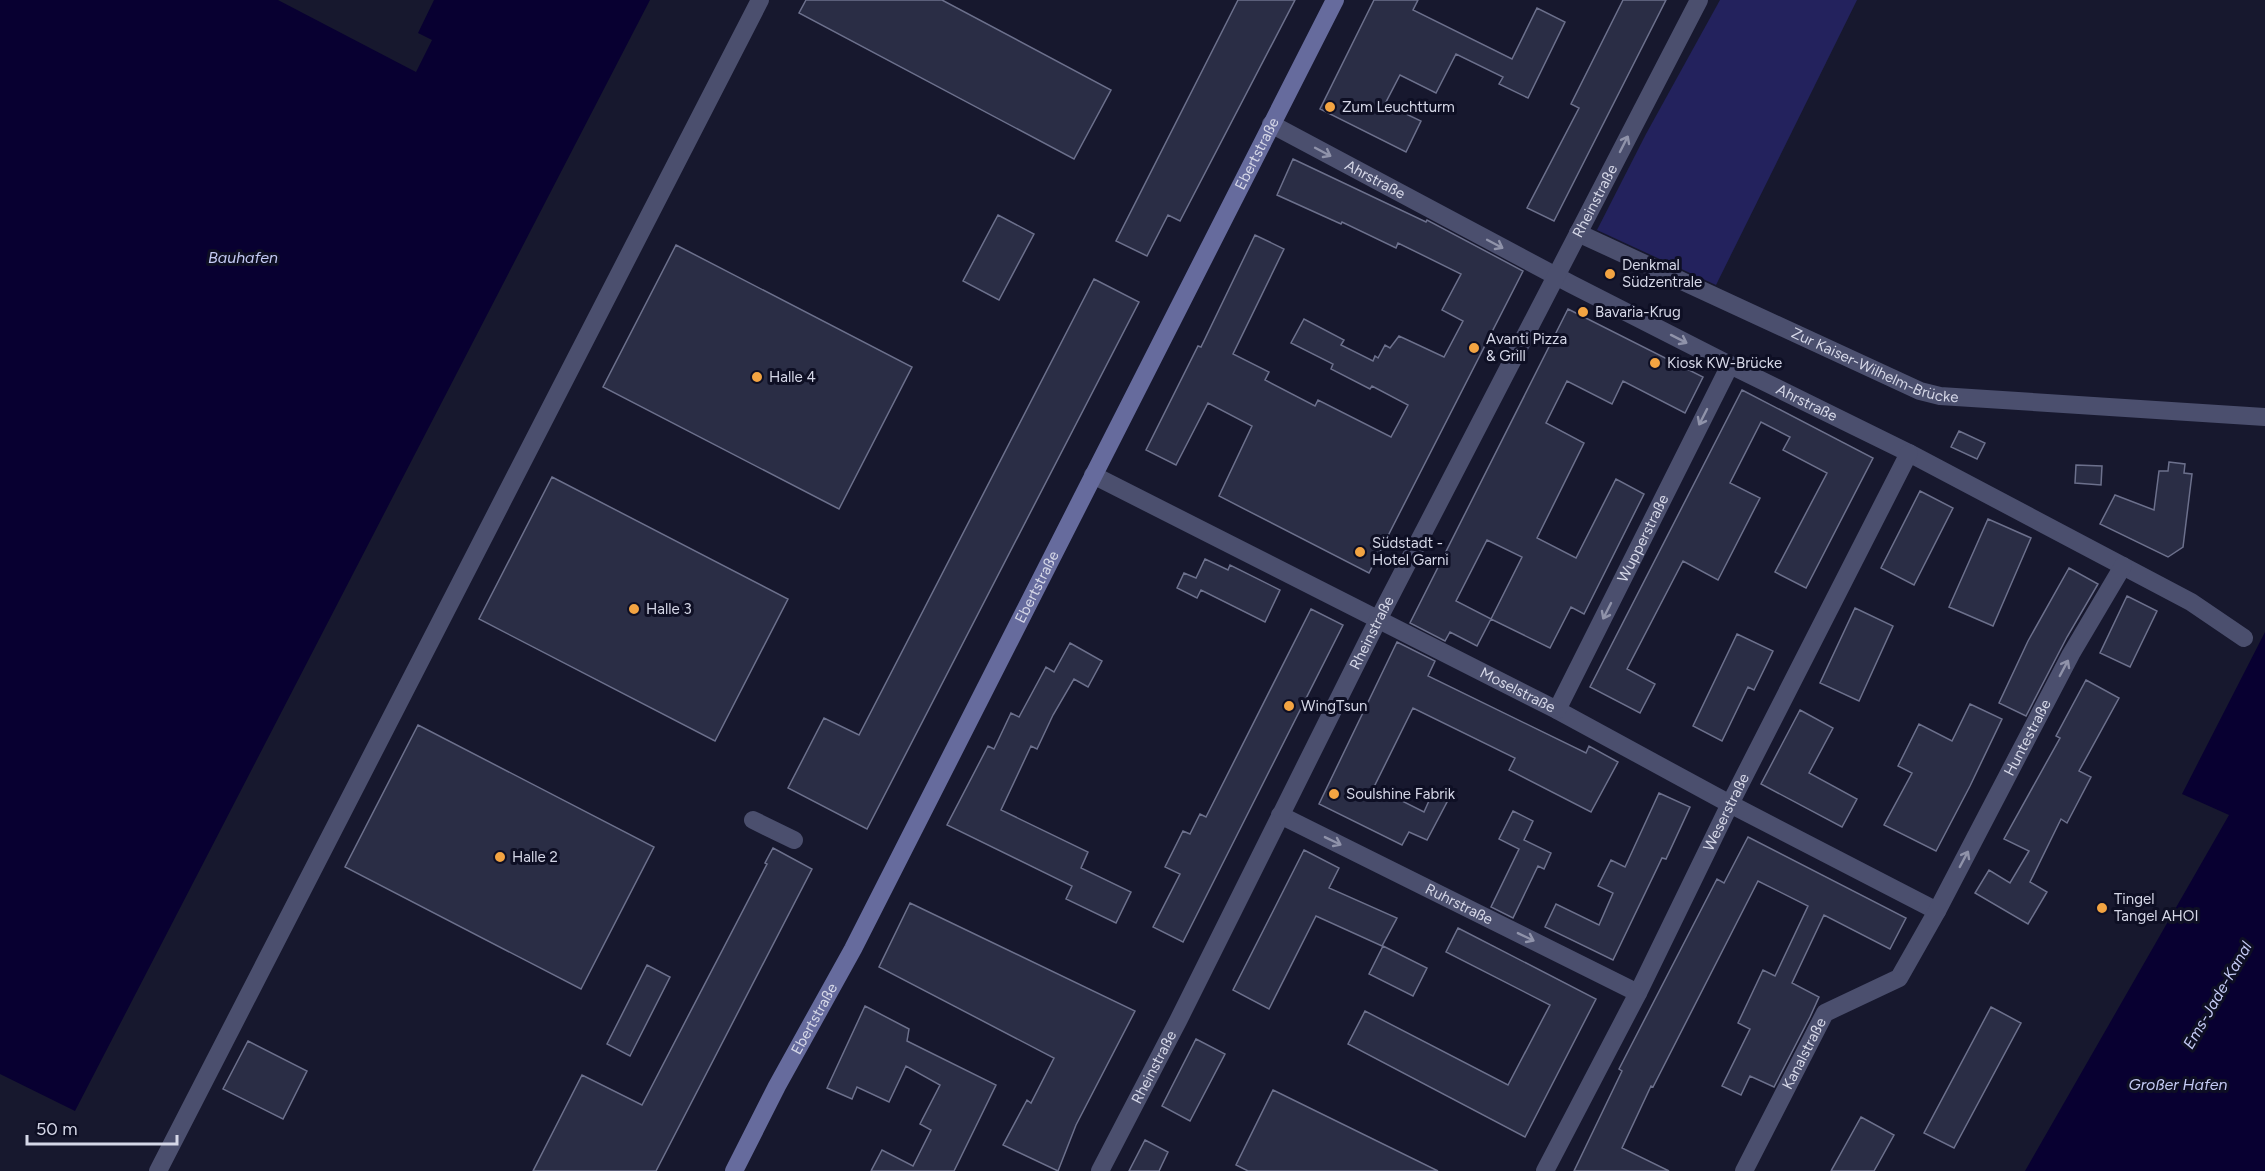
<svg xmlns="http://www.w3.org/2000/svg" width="2265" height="1171" font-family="Figtree,sans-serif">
<rect width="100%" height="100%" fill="#17182e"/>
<path fill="#23225d" d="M 1720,0 L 1857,0 L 1716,285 L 1597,230 L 1646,134 Z"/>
<path fill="#080031" d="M 0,0 L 278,0 L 416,72 L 432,40 L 418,33 L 434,0 L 650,0 L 75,1111 L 0,1074 Z
M 2265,632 L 2265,1171 L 2025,1171 L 2229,815 L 2182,794 Z"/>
<path fill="#2a2d45" stroke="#6c708c" stroke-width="1.5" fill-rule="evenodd" d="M 806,0 L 942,0 L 1111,90 L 1074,159 L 799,13 Z
M 1238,0 L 1295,0 L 1180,221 L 1168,215 L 1147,256 L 1116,241 Z
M 1374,0 L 1418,0 L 1413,10 L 1512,59 L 1537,8 L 1565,22 L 1528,98 L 1499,84 L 1503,77 L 1456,54 L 1436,93 L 1400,75 L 1385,104 L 1421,121 L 1406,152 L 1320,109 Z
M 1623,0 L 1666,0 L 1554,221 L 1527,208 L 1579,108 L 1571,104 Z
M 1293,159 L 1426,222 L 1427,220 L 1523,271 L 1369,573 L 1219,496 L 1252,426 L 1208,403 L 1176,465 L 1146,450 L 1198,346 L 1201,347 L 1255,235 L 1284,249 L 1233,354 L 1269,372 L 1265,380 L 1315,406 L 1318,400 L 1391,437 L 1408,405 L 1372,386 L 1370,389 L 1331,369 L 1333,364 L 1291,343 L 1304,319 L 1344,340 L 1341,345 L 1373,361 L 1375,356 L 1378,358 L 1385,345 L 1390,348 L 1399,336 L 1444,357 L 1463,321 L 1442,310 L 1461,274 L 1398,243 L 1396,248 L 1342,222 L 1341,224 L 1277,195 Z
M 998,215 L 1034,234 L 999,300 L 963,281 Z
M 676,245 L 912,367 L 839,509 L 603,387 Z
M 1094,279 L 1139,302 L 867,829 L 788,788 L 824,718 L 859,735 Z
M 1568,309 L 1703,377 L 1685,413 L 1623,381 L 1612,404 L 1567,381 L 1546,423 L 1584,443 L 1537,538 L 1576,558 L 1616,479 L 1644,494 L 1584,614 L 1571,607 L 1550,648 L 1491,619 L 1477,646 L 1450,632 L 1445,641 L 1410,623 ZM 1487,540 L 1522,557 L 1491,619 L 1456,601 Z
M 1742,390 L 1873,458 L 1806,588 L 1775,572 L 1827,473 L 1783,450 L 1790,437 L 1761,422 L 1730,483 L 1760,498 L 1718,580 L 1683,561 L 1627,669 L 1655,684 L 1640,713 L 1590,687 Z
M 1959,431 L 1985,443 L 1977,459 L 1951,447 Z
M 2169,462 L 2185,464 L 2184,473 L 2192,474 L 2183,547 L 2168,557 L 2100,524 L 2115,495 L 2154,510 L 2159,471 L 2168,471 Z
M 2076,465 L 2102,466 L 2101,485 L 2075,483 Z
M 552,477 L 788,599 L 715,741 L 479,619 Z
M 1920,491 L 1953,508 L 1914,585 L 1881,568 Z
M 1988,519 L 2031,538 L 1993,626 L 1949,607 Z
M 1205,559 L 1228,570 L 1230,565 L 1280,590 L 1265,622 L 1201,590 L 1197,598 L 1177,588 L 1184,573 L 1196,578 Z
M 2069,568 L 2098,584 L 2067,637 L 2026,716 L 1999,703 L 2028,641 Z
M 2127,596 L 2157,611 L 2130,667 L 2100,653 Z
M 1855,608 L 1893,626 L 1859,701 L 1820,683 Z
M 1311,609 L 1343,625 L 1183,942 L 1153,927 L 1180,874 L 1165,867 L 1183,831 L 1190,834 L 1200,814 L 1206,817 Z
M 1737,634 L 1773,651 L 1754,690 L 1748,687 L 1722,741 L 1693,726 Z
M 1397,642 L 1435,661 L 1428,676 L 1586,753 L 1589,746 L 1618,762 L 1591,812 L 1509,770 L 1515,758 L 1413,708 L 1374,787 L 1424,812 L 1432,794 L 1447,802 L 1427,840 L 1409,832 L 1402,845 L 1319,804 Z
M 1070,643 L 1102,661 L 1088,687 L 1074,679 L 1053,715 L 1037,749 L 1031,746 L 1001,810 L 1088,852 L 1081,868 L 1131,892 L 1116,923 L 1066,899 L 1072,886 L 947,825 L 988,746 L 994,749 L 1011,713 L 1019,717 L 1046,667 L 1054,672 Z
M 2086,680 L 2119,698 L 2079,771 L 2091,777 L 2067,823 L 2061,819 L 2030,882 L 2047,892 L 2028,924 L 1975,893 L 1989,870 L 2010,883 L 2029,851 L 2004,839 L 2060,738 L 2056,736 Z
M 1970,704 L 2002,719 L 1970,786 L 1936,851 L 1884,825 L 1912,773 L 1898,766 L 1919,724 L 1952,741 Z
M 1800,710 L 1833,728 L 1809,773 L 1857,799 L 1842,827 L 1761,784 Z
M 418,725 L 654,847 L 581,989 L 345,867 Z
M 1659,793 L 1690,807 L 1666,859 L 1662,858 L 1613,960 L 1545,927 L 1556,904 L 1599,925 L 1613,893 L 1598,886 L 1611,860 L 1625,867 Z
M 1513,811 L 1533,821 L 1524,840 L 1551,853 L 1544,869 L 1538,866 L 1513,918 L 1491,907 L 1519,849 L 1499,839 Z
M 1748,837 L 1906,918 L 1890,949 L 1824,915 L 1792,983 L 1819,997 L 1810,1017 L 1774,1087 L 1750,1076 L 1741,1095 L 1722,1086 L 1750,1029 L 1738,1023 L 1763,970 L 1775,976 L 1808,906 L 1758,881 L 1653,1087 L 1651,1086 L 1622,1148 L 1669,1171 L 1574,1171 L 1622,1071 L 1619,1069 L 1717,879 L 1724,883 Z
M 773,848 L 812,869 L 656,1171 L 533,1171 L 582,1075 L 642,1105 L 767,864 L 765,863 Z
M 1304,850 L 1339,868 L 1329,888 L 1397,918 L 1382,946 L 1316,916 L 1269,1009 L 1233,990 Z
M 910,903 L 1135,1011 L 1076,1125 L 1058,1171 L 1003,1145 L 1027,1100 L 1031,1103 L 1054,1058 L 879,967 Z
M 1458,928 L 1596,999 L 1525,1137 L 1348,1044 L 1365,1011 L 1508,1085 L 1550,1005 L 1446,952 Z
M 1383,946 L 1427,968 L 1413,996 L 1369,974 Z
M 647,965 L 670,977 L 630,1056 L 607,1044 Z
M 865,1006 L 909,1029 L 907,1041 L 996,1085 L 954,1171 L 871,1171 L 882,1150 L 913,1166 L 931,1130 L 920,1124 L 940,1085 L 906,1066 L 889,1102 L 857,1087 L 852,1099 L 827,1088 Z
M 1991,1007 L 2021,1023 L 1954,1148 L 1924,1133 Z
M 1196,1039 L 1225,1054 L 1190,1121 L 1162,1106 Z
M 248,1041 L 307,1071 L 283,1119 L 223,1089 Z
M 1273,1090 L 1438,1171 L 1248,1171 L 1236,1165 Z
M 1861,1117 L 1894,1135 L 1874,1171 L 1831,1171 Z
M 1145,1140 L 1168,1152 L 1159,1171 L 1129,1171 Z"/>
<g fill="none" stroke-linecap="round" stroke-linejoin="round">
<g stroke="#4b4f6e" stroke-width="18">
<path id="s1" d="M 1271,124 L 1571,284 L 1730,365 L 1909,453 L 2191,602 L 2244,638"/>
<path id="s2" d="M 1578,233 L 1920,391 L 1940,396 L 2265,417"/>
<path id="s3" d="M 1093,475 L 1557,710 L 1730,804 L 1937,911"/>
<path id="s4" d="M 1557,710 L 1730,365"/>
<path id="s5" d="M 1280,815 L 1638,993"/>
<path d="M 753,820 L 794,840"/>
<path d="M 158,1171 L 760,0"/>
<path id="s6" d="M 1100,1171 L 1179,1019 L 1378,620 L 1699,0"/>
<path id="s7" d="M 1545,1171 L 1638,993 L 1730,804 L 1909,453"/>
<path id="s8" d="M 1744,1171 L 1825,1013 L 1899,978 L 1937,911 L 2071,654 L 2123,566"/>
</g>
<path stroke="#666b9d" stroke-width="18" id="s9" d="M 734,1171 L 777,1086 L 853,949 L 1335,0"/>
</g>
<defs><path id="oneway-shaft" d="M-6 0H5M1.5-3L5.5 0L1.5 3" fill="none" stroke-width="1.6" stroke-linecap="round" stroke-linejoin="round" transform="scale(1.5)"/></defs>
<g stroke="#9093aa">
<use href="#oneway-shaft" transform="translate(1624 144) rotate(-63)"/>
<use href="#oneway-shaft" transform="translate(1323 152) rotate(28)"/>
<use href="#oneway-shaft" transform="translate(1495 244) rotate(28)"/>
<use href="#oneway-shaft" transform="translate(1679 339) rotate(27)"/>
<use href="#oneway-shaft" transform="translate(1703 417) rotate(117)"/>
<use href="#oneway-shaft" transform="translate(1607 611) rotate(117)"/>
<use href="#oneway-shaft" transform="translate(2064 668) rotate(-62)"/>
<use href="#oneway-shaft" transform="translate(1333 841) rotate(26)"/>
<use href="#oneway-shaft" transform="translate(1964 859) rotate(-62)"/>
<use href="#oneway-shaft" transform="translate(1526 937) rotate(26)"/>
</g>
<g fill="#f3a442" stroke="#0e0f24" stroke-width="2">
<circle cx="1330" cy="107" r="6"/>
<circle cx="1610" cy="274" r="6"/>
<circle cx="1583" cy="312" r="6"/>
<circle cx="1474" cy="348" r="6"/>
<circle cx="1655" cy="363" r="6"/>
<circle cx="757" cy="377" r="6"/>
<circle cx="1360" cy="552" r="6"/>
<circle cx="634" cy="609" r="6"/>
<circle cx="1289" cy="706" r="6"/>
<circle cx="1334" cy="794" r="6"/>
<circle cx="500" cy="857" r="6"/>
<circle cx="2102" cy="908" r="6"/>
</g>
<g text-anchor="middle" stroke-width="6" stroke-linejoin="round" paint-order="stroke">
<g font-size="15" fill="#d5d7e7" stroke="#0e0f24" text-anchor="start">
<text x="1342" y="112">Zum Leuchtturm</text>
<text x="1622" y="270">Denkmal<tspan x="1622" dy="17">Südzentrale</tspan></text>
<text x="1595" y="317">Bavaria-Krug</text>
<text x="1486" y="344">Avanti Pizza<tspan x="1486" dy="17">&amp; Grill</tspan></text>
<text x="1667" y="368">Kiosk KW-Brücke</text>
<text x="769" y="382">Halle 4</text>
<text x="1372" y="548">Südstadt -<tspan x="1372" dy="17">Hotel Garni</tspan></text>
<text x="646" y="614">Halle 3</text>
<text x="1301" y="711">WingTsun</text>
<text x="1346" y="799">Soulshine Fabrik</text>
<text x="512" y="862">Halle 2</text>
<text x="2114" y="904">Tingel<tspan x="2114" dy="17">Tangel AHOI</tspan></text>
</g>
<g font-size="15" fill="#d5d7e7" stroke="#0e0f24">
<text dy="5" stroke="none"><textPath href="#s9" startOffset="1144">Ebertstraße</textPath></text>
<text dy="5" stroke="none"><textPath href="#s1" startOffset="118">Ahrstraße</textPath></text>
<text dy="5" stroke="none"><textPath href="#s6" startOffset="1089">Rheinstraße</textPath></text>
<text dy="5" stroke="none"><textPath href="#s2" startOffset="326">Zur Kaiser-Wilhelm-Brücke</textPath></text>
<text dy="5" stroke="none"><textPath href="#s1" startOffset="604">Ahrstraße</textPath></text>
<text dy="5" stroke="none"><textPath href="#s4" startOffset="192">Wupperstraße</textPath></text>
<text dy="5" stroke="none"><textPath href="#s9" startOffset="658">Ebertstraße</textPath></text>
<text dy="5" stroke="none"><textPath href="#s6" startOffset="603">Rheinstraße</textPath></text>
<text dy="5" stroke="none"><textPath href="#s3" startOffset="476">Moselstraße</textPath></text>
<text dy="5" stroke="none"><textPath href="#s8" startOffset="532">Huntestraße</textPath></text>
<text dy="5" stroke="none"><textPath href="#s7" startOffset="402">Weserstraße</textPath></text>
<text dy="5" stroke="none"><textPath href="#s5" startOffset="200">Ruhrstraße</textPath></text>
<text dy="5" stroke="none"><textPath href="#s9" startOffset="172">Ebertstraße</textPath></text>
<text dy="5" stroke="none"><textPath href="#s8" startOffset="132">Kanalstraße</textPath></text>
<text dy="5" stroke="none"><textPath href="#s6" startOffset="117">Rheinstraße</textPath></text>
</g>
<g font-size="16" font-style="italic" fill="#c4caf4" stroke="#0e0f24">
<text x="243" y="263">Bauhafen</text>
<text transform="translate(2217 995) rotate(-60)" y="6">Ems-Jade-Kanal</text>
<text x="2178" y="1090">Großer Hafen</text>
</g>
</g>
<path d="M27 1135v9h150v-9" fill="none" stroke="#d5d7e7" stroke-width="3"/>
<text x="36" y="1135" font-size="18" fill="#d5d7e7" stroke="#0e0f24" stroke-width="4.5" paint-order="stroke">50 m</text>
</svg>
